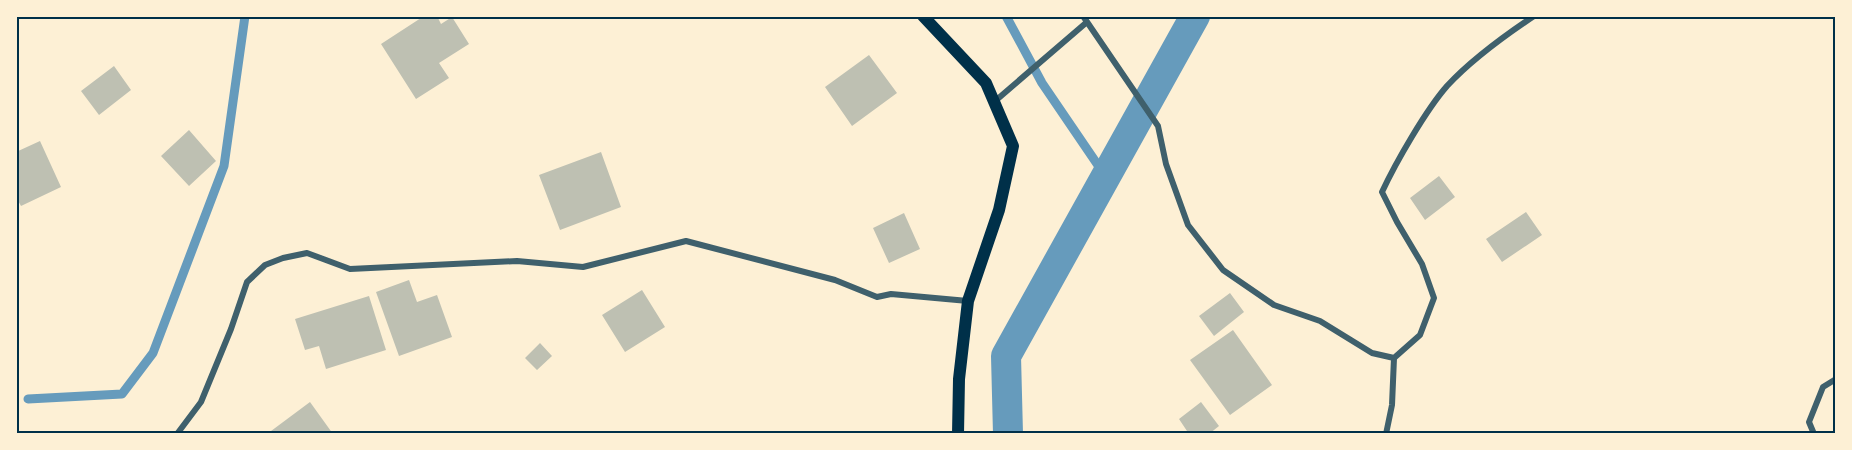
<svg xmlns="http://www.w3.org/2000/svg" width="1852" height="450" font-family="'Fira Sans Condensed',sans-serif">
<rect width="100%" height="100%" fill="#fdf0d5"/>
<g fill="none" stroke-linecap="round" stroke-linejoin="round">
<path stroke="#669bbc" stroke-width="9" d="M 1006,16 L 1042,83 L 1106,177
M 28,399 L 122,394 L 153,353 L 224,166 L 245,16"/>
<path stroke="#669bbc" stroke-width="30" d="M 1008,434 L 1006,356 L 1195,16"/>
</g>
<path fill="#bec0b2" d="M 424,16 L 437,16 L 441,24 L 452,17 L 469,44 L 439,63 L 449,78 L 416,99 L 381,44 Z
M 869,55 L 897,93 L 852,126 L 825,87 Z
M 114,66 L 131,90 L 99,115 L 81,91 Z
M 189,130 L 216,161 L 189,186 L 161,156 Z
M 40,141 L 61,187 L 21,206 L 16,197 L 16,152 Z
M 601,152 L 621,207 L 560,230 L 539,175 Z
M 1439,176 L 1455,197 L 1425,220 L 1410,198 Z
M 1526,212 L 1542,235 L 1502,262 L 1486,239 Z
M 904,213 L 920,249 L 889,263 L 873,228 Z
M 409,280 L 417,302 L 437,295 L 452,337 L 399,356 L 376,292 Z
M 642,290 L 665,327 L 625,352 L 602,315 Z
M 1230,293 L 1244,312 L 1214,336 L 1199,316 Z
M 369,296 L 386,350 L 326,369 L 319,346 L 305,350 L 295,319 Z
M 1233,330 L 1272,385 L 1230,415 L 1190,360 Z
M 540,343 L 552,356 L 537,370 L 525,358 Z
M 310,402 L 333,434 L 267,434 Z
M 1201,402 L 1219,426 L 1209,434 L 1189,434 L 1179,419 Z"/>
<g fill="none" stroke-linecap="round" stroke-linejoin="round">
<path stroke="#3f606c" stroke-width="6" d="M 1083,16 L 1158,126 L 1166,164 L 1188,225 L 1223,270 L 1274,305 L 1320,321 L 1372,353 L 1394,358 L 1420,335 L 1434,298 L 1422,264 L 1397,222 L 1382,192 C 1396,162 1426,110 1447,86 C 1472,59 1504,36 1534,16
M 994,102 L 1087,22
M 177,434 L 201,402 L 231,329 L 247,282 L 265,265 L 283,258 L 307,253 L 350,269 L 517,261 L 583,267 L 686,241 L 835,280 L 877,297 L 891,294 L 968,301
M 1386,434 L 1392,405 L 1394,358
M 1814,434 L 1809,422 L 1823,387 L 1836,379"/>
<path stroke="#003049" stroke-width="12" d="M 923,16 L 986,83 L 1013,146 L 999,210 L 968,301 L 959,379 L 958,434"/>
</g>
<rect width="1852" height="450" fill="none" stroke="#fdf0d5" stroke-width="36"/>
<rect x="18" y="18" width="1816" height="414" fill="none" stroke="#003049" stroke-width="2"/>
</svg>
